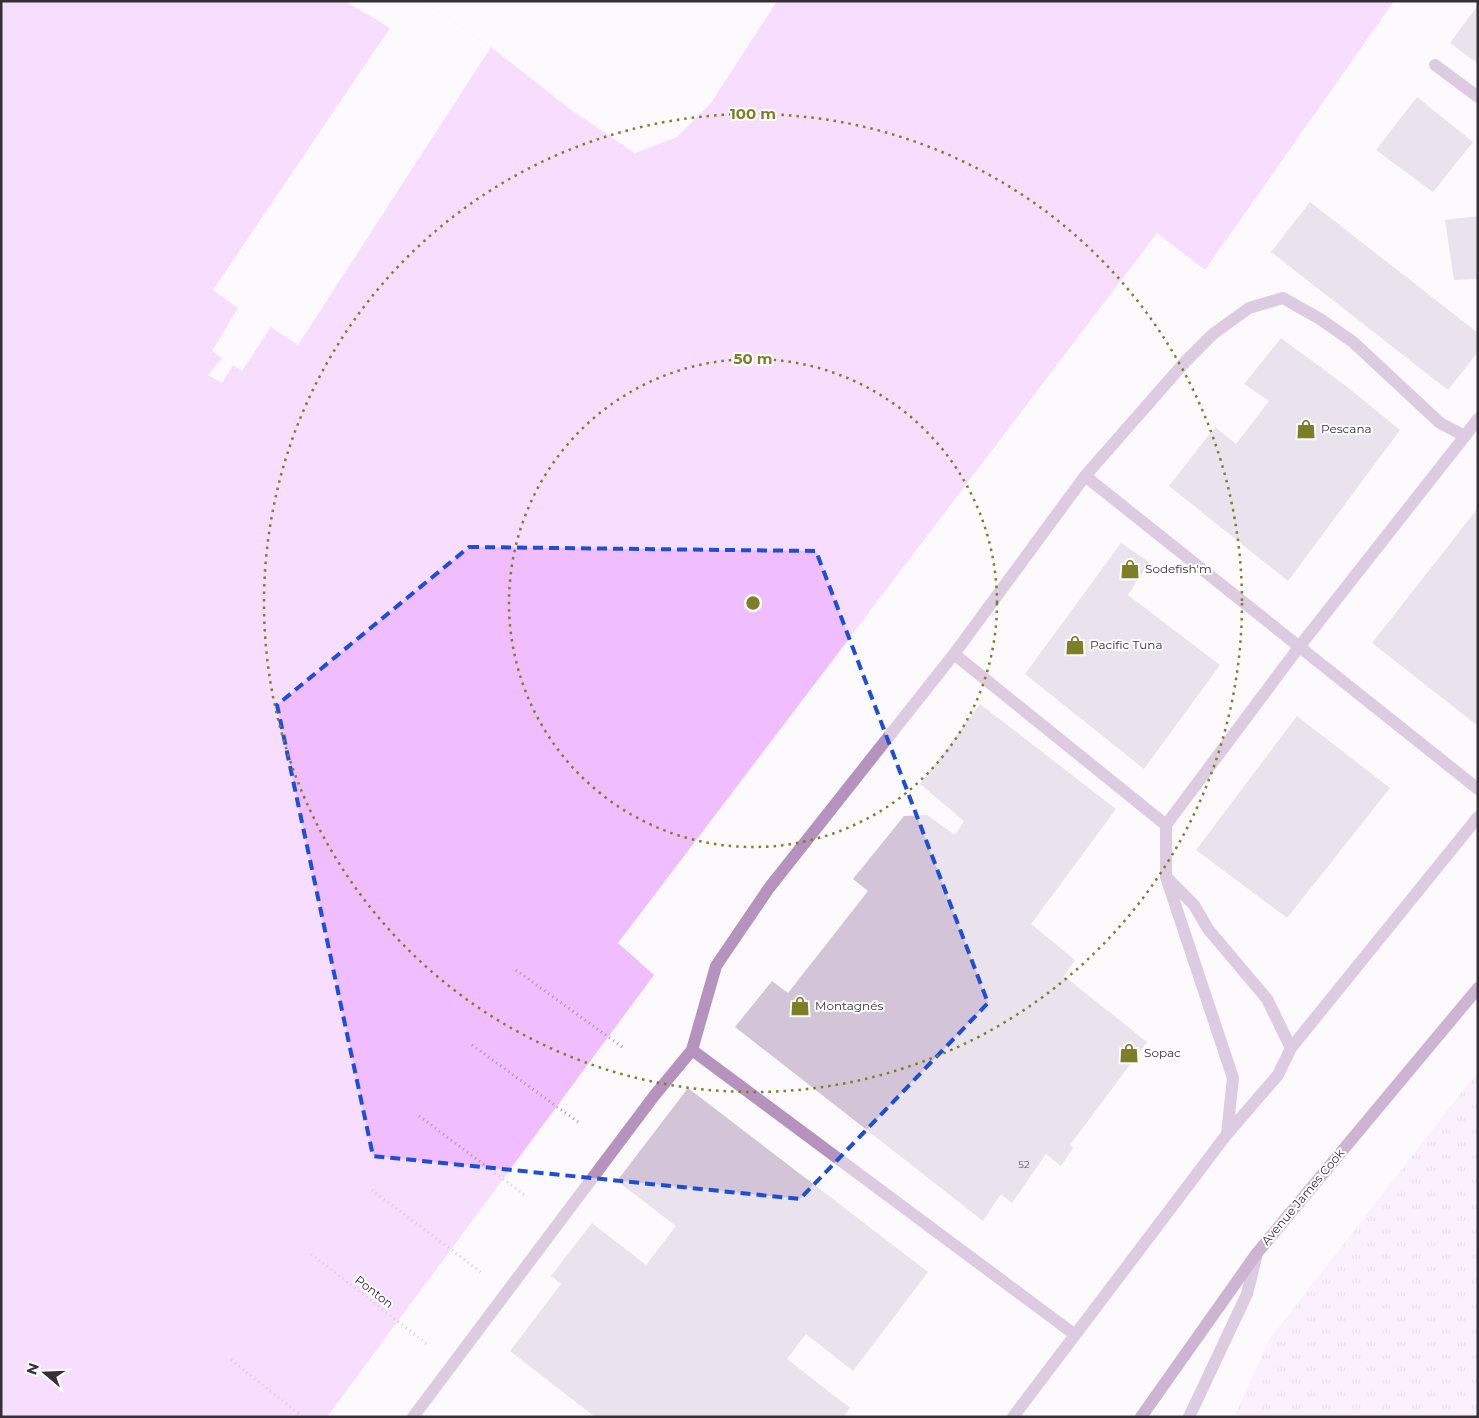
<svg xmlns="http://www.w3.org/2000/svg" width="1479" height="1418" font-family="Montserrat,sans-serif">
<defs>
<pattern id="grass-tufts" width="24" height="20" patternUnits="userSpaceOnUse" patternTransform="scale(1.25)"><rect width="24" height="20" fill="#f9e4fe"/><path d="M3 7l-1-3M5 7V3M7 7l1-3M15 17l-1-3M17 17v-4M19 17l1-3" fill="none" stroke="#d6c4da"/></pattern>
</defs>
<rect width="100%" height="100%" fill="#fdfafe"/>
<path fill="url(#grass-tufts)" d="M 1478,1071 L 1478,1417 L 1234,1417 L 1269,1340 Z"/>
<path fill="#f0bdfe" d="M 1,1 L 423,1 L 491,47 L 570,109 L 635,153 L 677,137 L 711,103 L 777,1 L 1394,1 L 1205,270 L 1157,233 L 618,943 L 654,975 L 327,1417 L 1,1417 Z"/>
<path fill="#fdfafe" d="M 345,1 L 423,1 L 491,47 L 298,345 L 271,327 L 242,371 L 233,365 L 222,383 L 208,375 L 222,358 L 212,351 L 238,308 L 213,290 L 390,28 Z"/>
<path fill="#d3c5d7" d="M 1478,5 L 1478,64 L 1450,43 Z
M 1417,97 L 1473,142 L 1433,192 L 1376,150 Z
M 1310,202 L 1478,333 L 1478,352 L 1448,390 L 1271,252 Z
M 1478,216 L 1478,279 L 1454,280 L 1445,220 Z
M 1281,338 L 1346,386 L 1400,430 L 1288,581 L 1169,486 L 1215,427 L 1236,444 L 1269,401 L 1244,384 Z
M 1478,508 L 1478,726 L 1372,643 Z
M 1121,543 L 1149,562 L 1128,595 L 1220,665 L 1144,769 L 1025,674 Z
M 980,704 L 1116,809 L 1031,924 L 1075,960 L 1064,976 L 1147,1042 L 1070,1145 L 1073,1148 L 1061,1166 L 1046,1154 L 1012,1203 L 1001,1194 L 983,1221 L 735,1027 L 772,981 L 788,993 L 868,891 L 853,879 L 904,816 L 927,815 L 955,835 L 964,821 L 920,784 Z
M 1297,716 L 1390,788 L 1287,918 L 1196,850 Z
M 688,1088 L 928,1272 L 853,1371 L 806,1334 L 787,1359 L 850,1408 L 843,1417 L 595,1417 L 510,1351 L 561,1284 L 551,1276 L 592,1223 L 646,1265 L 676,1226 L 617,1181 Z"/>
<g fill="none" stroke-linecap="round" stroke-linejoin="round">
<path stroke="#9e999f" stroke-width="3" stroke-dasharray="1 4" stroke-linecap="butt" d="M 516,970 L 625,1049
M 472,1045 L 578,1122
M 419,1116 L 526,1196
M 372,1190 L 481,1272
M 311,1254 L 427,1344
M 231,1360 L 303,1417"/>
<path stroke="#b693bf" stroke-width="12" d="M 1435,65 L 1478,97
M 1465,436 L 1478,419
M 1085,476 L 1478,789
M 954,654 L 1166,825
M 1168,879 L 1194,905 L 1208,929 L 1267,999 L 1291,1048
M 692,1050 L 1074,1334
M 413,1417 L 654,1096 L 692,1050 L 716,966 L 769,888 L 954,654 L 1085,476 L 1185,362 L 1213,334 L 1249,308 L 1283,298 L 1320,319 L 1353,342 L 1440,423 L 1465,436 L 1299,647 L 1166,825 L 1166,877 L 1233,1078 L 1227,1134
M 1013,1417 L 1227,1134 L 1278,1075 L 1291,1048 L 1478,817
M 1189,1417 L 1247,1294 L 1257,1254"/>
<path stroke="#9360a0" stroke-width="12" d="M 1141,1417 L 1257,1253 L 1478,988"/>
</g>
<path d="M0 0H1479V1418H0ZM 469,547 L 816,551 L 988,1003 L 800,1199 L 373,1156 L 277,705 Z" fill="#fdfafe" fill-opacity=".55" fill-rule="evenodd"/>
<path fill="none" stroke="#1d4ed8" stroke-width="4" stroke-dasharray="10 6" stroke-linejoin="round" d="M 469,547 L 816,551 L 988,1003 L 800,1199 L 373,1156 L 277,705 Z"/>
<g fill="none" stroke="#7e7e26" stroke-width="2.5" stroke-dasharray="2.5 5">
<circle cx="753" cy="603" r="244"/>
<circle cx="753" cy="603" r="489"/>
</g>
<defs>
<symbol id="shop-bare" viewBox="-9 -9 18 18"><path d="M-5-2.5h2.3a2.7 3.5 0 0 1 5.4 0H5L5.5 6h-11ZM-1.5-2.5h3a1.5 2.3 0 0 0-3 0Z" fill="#7e7e26" stroke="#fff" stroke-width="2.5" paint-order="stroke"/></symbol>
</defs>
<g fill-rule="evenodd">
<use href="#shop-bare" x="1292" y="415" width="28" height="28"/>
<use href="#shop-bare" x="1116" y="555" width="28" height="28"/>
<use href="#shop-bare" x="1061" y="631" width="28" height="28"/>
<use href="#shop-bare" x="786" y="992" width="28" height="28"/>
<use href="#shop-bare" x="1115" y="1039" width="28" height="28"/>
</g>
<g text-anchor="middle" stroke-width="4" stroke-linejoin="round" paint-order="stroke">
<g font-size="10" fill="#5c545e">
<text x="1024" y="1168">52</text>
</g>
<g font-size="12" fill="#352f36" stroke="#fff" text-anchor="start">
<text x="1321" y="433">Pescana</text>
<text x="1145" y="573">Sodefish'm</text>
<text x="1090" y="649">Pacific Tuna</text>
<text x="815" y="1010">Montagnés</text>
<text x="1144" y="1057">Sopac</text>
</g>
<g font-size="12" fill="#352f36" stroke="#fff">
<text transform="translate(1303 1197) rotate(-50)" y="4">Avenue James Cook</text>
<text transform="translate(374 1292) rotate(38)" y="4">Ponton</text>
</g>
</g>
<circle cx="753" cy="603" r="8" fill="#7e7e26" stroke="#fff" stroke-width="2.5"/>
<g font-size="15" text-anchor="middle" font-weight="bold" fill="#7e7e26" stroke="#fff" stroke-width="4" stroke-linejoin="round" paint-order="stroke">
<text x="753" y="119">100 m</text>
<text x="753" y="364">50 m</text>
</g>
<rect width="1479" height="1418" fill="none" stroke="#352f36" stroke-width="5"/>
<g transform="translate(45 1373) rotate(289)" stroke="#ffffff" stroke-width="4" paint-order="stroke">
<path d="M0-4L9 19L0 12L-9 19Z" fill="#352f36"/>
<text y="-8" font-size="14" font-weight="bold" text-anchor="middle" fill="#352f36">N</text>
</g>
</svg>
